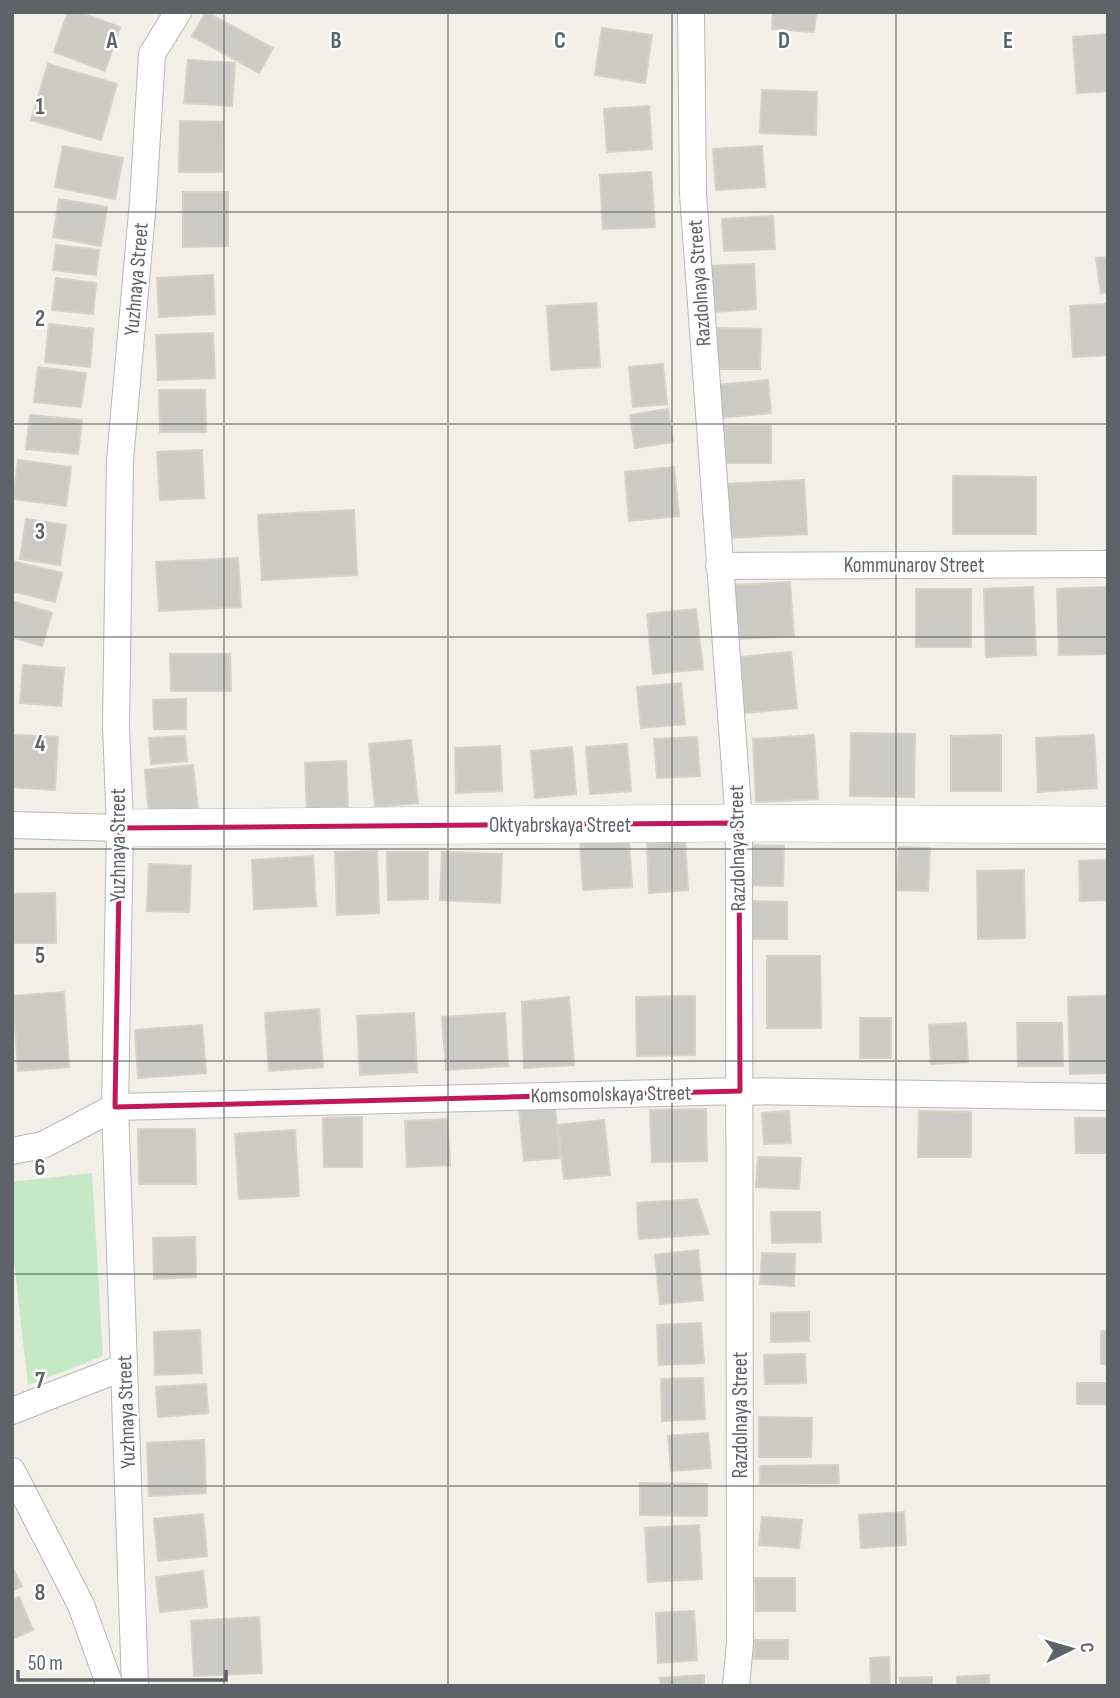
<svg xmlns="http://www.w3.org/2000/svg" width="1120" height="1698" font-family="'Sofia Sans Condensed',sans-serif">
<rect width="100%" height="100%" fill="#f1efe8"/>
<path fill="#c5e8c5" d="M 92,1173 L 103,1356 L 28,1385 L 12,1244 L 12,1182 Z"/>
<path fill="#cccac5" stroke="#d6d1c6" stroke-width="2" d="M 68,12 L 79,12 L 120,27 L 105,71 L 54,52 Z
M 206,12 L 273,48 L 259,73 L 192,36 Z
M 773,12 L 816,12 L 814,32 L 772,29 Z
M 602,28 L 652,35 L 645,83 L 595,75 Z
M 1108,34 L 1108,91 L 1077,93 L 1073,37 Z
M 188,60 L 235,63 L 232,106 L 184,103 Z
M 48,64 L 117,84 L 101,140 L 31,120 Z
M 762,90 L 817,92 L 816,135 L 760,133 Z
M 649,106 L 652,149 L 607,152 L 604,109 Z
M 180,121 L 223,122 L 222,172 L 179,172 Z
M 63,146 L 123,158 L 115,199 L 55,187 Z
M 762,146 L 765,187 L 716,190 L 713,149 Z
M 651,172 L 655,227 L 603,229 L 600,175 Z
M 183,192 L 228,192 L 228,246 L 183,247 Z
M 59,199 L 107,207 L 101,246 L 53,237 Z
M 773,216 L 775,249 L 724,251 L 722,219 Z
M 56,245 L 99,250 L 96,275 L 53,270 Z
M 1108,257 L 1108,292 L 1101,293 L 1096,258 Z
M 754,264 L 756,309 L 712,312 L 709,266 Z
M 213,275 L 215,314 L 159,317 L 157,278 Z
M 56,278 L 96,283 L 93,314 L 52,310 Z
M 596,303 L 600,367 L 551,370 L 547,306 Z
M 1108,304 L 1108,355 L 1073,357 L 1070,306 Z
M 49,324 L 93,329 L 90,367 L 45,362 Z
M 717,328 L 761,329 L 760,369 L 717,369 Z
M 213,333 L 215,378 L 158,380 L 156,335 Z
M 663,364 L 667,404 L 633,407 L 629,367 Z
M 38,367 L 86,373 L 81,407 L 34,402 Z
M 768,380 L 771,413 L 720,418 L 717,385 Z
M 159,390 L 205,390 L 206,432 L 160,432 Z
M 668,409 L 673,442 L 635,448 L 630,415 Z
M 30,415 L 82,420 L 78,454 L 26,449 Z
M 725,426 L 771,426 L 771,463 L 725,463 Z
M 202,450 L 204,498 L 160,500 L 157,452 Z
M 18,460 L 71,467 L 66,506 L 13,499 Z
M 674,467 L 679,516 L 629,521 L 625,472 Z
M 953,476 L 1036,477 L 1036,534 L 953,534 Z
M 804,480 L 807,534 L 729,538 L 726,484 Z
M 354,510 L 357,575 L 262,580 L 258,515 Z
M 26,519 L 66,525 L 60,565 L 20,559 Z
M 238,558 L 241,607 L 159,611 L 156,562 Z
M 12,561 L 62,573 L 55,602 L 12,591 Z
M 790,582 L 794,636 L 737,639 L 734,585 Z
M 1033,587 L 1036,655 L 986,657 L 984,589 Z
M 1108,587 L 1108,654 L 1059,655 L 1057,589 Z
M 916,589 L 971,589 L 971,647 L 916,647 Z
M 12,601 L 52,613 L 42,646 L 12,637 Z
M 696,609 L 703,669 L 653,674 L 647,614 Z
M 791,652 L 797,708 L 745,713 L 740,657 Z
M 170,654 L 230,654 L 231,691 L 171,691 Z
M 23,665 L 64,668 L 61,706 L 20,703 Z
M 681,683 L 685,724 L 641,728 L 637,687 Z
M 186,699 L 186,729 L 154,729 L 153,700 Z
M 851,733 L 915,734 L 914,797 L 850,796 Z
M 15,735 L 58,737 L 55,790 L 12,787 Z
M 814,735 L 818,799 L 756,802 L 753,739 Z
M 1001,735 L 1001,791 L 951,791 L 951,736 Z
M 1094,735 L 1097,788 L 1038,792 L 1036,738 Z
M 185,736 L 187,761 L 151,764 L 149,738 Z
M 697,737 L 700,776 L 657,778 L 654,739 Z
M 411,740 L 418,803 L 375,807 L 369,744 Z
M 627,744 L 631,791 L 590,794 L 586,747 Z
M 500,746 L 502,791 L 456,793 L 455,748 Z
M 572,747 L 576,794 L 535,798 L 531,751 Z
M 346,761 L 348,808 L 307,810 L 305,763 Z
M 193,765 L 198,811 L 149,815 L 145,770 Z
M 629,838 L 632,887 L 583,890 L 580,841 Z
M 685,842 L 688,890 L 649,893 L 647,844 Z
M 747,845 L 784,846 L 783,886 L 746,885 Z
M 899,847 L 930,848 L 928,891 L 897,890 Z
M 377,851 L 379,913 L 337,915 L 335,852 Z
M 387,852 L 428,852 L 428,899 L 388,900 Z
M 442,852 L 502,854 L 500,903 L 440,900 Z
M 313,856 L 316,906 L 254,909 L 252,860 Z
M 1108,860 L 1108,900 L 1080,901 L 1079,861 Z
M 149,864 L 191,866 L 189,912 L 147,911 Z
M 1024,870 L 1025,938 L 978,939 L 977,871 Z
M 55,893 L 56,943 L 12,943 L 12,894 Z
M 747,901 L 787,902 L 787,939 L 747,939 Z
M 767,956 L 820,956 L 821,1028 L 767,1028 Z
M 64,992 L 69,1067 L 18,1071 L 13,996 Z
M 695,996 L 695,1055 L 637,1056 L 636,997 Z
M 1108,996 L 1108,1073 L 1070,1074 L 1068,997 Z
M 569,997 L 574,1065 L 524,1068 L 522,1002 Z
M 319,1009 L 323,1067 L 269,1071 L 265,1013 Z
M 414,1013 L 417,1072 L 360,1075 L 357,1016 Z
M 505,1013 L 508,1066 L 446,1070 L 442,1017 Z
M 860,1018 L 891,1018 L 891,1058 L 860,1058 Z
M 966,1023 L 968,1062 L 931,1064 L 929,1025 Z
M 1017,1023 L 1062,1023 L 1063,1066 L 1018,1066 Z
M 202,1025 L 206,1073 L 138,1078 L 135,1030 Z
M 555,1105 L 560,1158 L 524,1161 L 519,1109 Z
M 706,1109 L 707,1161 L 652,1162 L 650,1110 Z
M 789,1111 L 791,1143 L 764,1144 L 762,1113 Z
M 919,1111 L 971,1112 L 971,1157 L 918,1157 Z
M 362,1117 L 362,1167 L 324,1167 L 323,1118 Z
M 1075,1118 L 1108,1118 L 1108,1153 L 1076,1153 Z
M 447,1119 L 450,1165 L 407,1167 L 405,1121 Z
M 604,1120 L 610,1175 L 564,1179 L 558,1125 Z
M 138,1129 L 195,1129 L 196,1184 L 139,1184 Z
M 295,1130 L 299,1196 L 239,1199 L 235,1134 Z
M 758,1157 L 801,1158 L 799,1189 L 756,1187 Z
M 697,1199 L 709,1234 L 639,1239 L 637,1203 Z
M 771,1212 L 820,1212 L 821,1242 L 772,1243 Z
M 195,1237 L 196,1277 L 154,1279 L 153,1238 Z
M 698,1250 L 703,1300 L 660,1304 L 655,1255 Z
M 762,1253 L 795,1254 L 794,1286 L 760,1284 Z
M 809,1312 L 809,1341 L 771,1342 L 771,1313 Z
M 701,1323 L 704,1363 L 659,1365 L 657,1325 Z
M 200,1330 L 202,1373 L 155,1375 L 154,1332 Z
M 1101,1331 L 1108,1331 L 1108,1364 L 1101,1364 Z
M 805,1354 L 806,1383 L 765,1384 L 764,1355 Z
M 703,1378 L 705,1419 L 662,1421 L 661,1379 Z
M 1077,1383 L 1108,1383 L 1108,1404 L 1077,1404 Z
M 206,1384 L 208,1413 L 158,1417 L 156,1387 Z
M 759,1417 L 812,1418 L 811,1457 L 759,1457 Z
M 708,1433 L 711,1468 L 671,1471 L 668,1436 Z
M 204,1440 L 206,1493 L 149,1496 L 147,1443 Z
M 838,1465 L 839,1483 L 760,1484 L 760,1466 Z
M 640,1483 L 707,1484 L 707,1516 L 640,1515 Z
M 904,1512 L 906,1545 L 861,1548 L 859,1515 Z
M 203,1514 L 207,1556 L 158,1561 L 154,1519 Z
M 762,1517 L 802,1520 L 799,1548 L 759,1545 Z
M 699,1525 L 702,1579 L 648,1582 L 645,1528 Z
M 12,1567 L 22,1586 L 12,1591 Z
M 203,1571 L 207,1607 L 160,1612 L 156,1577 Z
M 755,1578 L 795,1578 L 795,1611 L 756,1611 Z
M 19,1597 L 33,1630 L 12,1639 L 12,1600 Z
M 694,1611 L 697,1660 L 658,1663 L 656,1613 Z
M 259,1617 L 262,1673 L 194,1676 L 191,1621 Z
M 754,1640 L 788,1640 L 788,1659 L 754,1659 Z
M 889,1657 L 890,1686 L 871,1686 L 870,1658 Z
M 704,1675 L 704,1686 L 661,1686 L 660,1678 Z
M 989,1675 L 989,1686 L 957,1686 L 957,1677 Z
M 932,1677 L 932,1686 L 900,1686 L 900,1678 Z"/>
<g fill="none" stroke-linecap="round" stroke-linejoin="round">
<defs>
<path id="street" d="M 691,12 L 693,194 L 739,823 L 740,1643 L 736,1686
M 719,566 L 1108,564
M 12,825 L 120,828
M 12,1151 L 43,1145 L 115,1107 L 740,1091 L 1108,1097
M 12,1411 L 124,1367
M 12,1471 L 81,1605 L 110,1686
M 135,1686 L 115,1107 L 120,828 L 116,726 L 120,460 L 143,201 L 152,54 L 178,12"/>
<path id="secondary" d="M 120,828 L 739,823 L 1108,825"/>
</defs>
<use href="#street" stroke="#b5b8bc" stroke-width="28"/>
<use href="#secondary" stroke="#b6babf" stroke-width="38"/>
<use href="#street" stroke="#fff" stroke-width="26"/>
<use href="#secondary" stroke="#fff" stroke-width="37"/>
</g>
<path fill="none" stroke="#c2185b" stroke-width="5" stroke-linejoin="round" d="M 739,823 L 740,1091 L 115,1107 L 120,828 Z"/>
<path fill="none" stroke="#5f6368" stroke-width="2" stroke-opacity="0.55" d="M 224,12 L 224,1686M 448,12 L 448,1686M 672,12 L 672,1686M 896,12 L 896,1686M 12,212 L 1108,212M 12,424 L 1108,424M 12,637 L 1108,637M 12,849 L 1108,849M 12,1061 L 1108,1061M 12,1274 L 1108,1274M 12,1486 L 1108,1486"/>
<g text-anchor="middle" stroke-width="5" stroke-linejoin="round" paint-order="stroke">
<g font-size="21" fill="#5f6368" stroke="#fff">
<text transform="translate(136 279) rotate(-85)" y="7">Yuzhnaya Street</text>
<text transform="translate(699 283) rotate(-94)" y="7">Razdolnaya Street</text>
<text x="914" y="572">Kommunarov Street</text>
<text x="560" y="832">Oktyabrskaya Street</text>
<text transform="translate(118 845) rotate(-90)" y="7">Yuzhnaya Street</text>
<text transform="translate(737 848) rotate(-91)" y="7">Razdolnaya Street</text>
<text transform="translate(611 1094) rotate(-1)" y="7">Komsomolskaya Street</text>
<text transform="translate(126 1412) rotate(-92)" y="7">Yuzhnaya Street</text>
<text transform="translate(740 1415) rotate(-90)" y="7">Razdolnaya Street</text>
</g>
</g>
<g font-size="23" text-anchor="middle" font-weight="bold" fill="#5f6368" stroke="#fff" stroke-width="5" stroke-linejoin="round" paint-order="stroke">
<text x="112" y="48">A</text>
<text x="336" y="48">B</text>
<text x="560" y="48">C</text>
<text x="784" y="48">D</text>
<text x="1008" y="48">E</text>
<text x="40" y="114">1</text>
<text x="40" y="326">2</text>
<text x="40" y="539">3</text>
<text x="40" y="751">4</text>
<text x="40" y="963">5</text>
<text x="40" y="1175">6</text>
<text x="40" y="1388">7</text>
<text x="40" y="1600">8</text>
</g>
<rect width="1120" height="1698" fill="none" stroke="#5f6368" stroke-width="28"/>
<g transform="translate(1071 1649) rotate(85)" stroke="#ffffff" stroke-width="5" paint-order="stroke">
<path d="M0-5L12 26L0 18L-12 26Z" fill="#5f6368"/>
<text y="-10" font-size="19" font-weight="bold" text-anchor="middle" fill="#5f6368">С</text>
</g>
<path d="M18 1670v10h208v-10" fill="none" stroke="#5f6368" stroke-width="3.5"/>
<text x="28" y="1670" font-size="21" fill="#5f6368" stroke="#ffffff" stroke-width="5" paint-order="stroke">50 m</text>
</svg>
